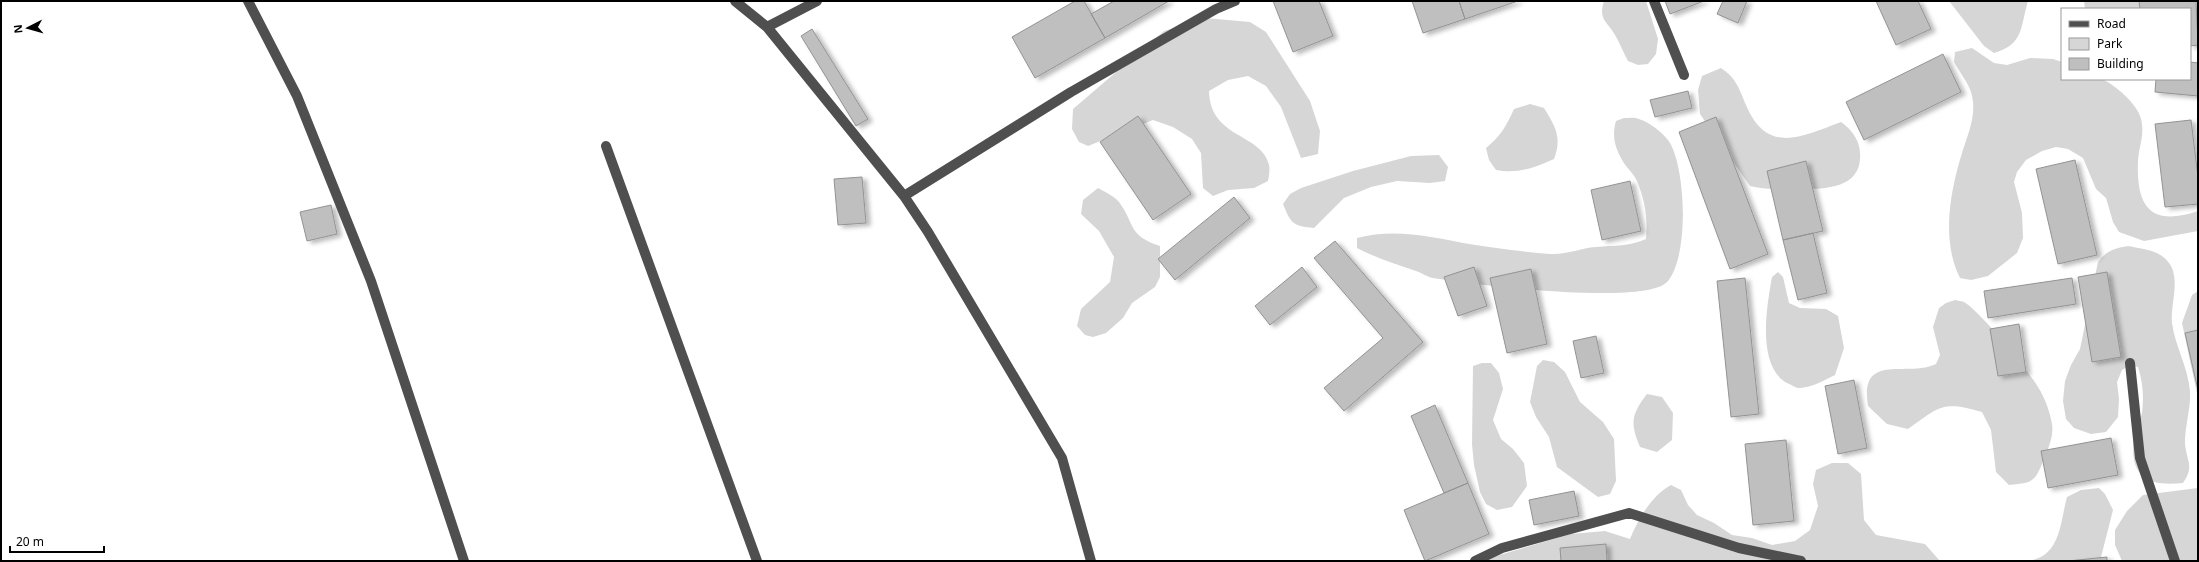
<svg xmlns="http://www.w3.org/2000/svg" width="2199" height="562" font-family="'Noto Sans',sans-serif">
<defs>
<filter id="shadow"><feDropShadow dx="4.5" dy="2.5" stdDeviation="2" flood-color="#0004"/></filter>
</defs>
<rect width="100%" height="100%" fill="#fff"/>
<path fill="#d6d6d6" d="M 1604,1 L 1646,1 L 1658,39 L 1656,54 L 1648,64 L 1638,65 L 1628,61 C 1623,52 1620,43 1615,35 C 1607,21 1598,20 1604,1 Z
M 1949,1 L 2028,1 C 2020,28 2024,44 1994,53 L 1984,46 Z
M 2084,1 L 2142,1 L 2143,9 L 2085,9 Z
M 1205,18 L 1250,22 L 1266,32 L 1310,101 L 1320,131 L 1318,154 L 1301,158 L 1281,107 L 1266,86 L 1248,76 L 1228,80 L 1209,91 C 1210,139 1262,133 1269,165 C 1270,170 1269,176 1268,181 L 1254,188 L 1228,190 L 1213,196 L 1203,188 L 1201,153 L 1192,139 L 1173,127 L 1153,120 L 1088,146 L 1079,142 L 1072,129 L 1073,109 L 1164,31 Z
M 1972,48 L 1994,63 L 2007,65 L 2030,58 L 2053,59 L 2062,62 L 2062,79 C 2073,79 2091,76 2101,79 C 2115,84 2138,105 2141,119 C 2145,135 2139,145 2138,161 C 2136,207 2151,227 2198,211 L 2198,231 L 2144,241 L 2119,232 L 2113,222 L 2106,198 L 2096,189 L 2083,158 L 2068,149 L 2056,147 L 2042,151 L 2026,160 L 2017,172 L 2014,182 L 2022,213 L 2023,238 L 2017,253 L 1988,276 L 1971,280 L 1960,278 C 1941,240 1950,192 1962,153 C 1967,137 1975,119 1973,102 C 1972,86 1961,75 1954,62 L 1955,52 Z
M 1721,68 C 1736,78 1739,88 1746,105 C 1767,155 1801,137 1841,122 C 1851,129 1859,139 1860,152 C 1863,190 1823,189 1796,189 C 1780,189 1765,190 1750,186 L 1700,114 L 1698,90 L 1702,76 Z
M 1530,104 L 1544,108 C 1556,127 1562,138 1554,159 C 1533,168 1519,174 1496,170 L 1489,160 L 1486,148 C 1500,137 1507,125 1514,109 Z
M 1624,118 C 1629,118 1635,117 1639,119 C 1649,122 1665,134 1670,143 C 1686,171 1689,255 1668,281 C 1648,307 1468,284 1433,278 C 1427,277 1422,273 1416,271 C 1396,264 1376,258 1357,248 L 1357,238 C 1395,228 1431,237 1469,244 C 1493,248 1526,252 1550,254 C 1567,255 1580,248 1596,247 C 1615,245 1628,247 1646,239 C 1648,219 1645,200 1637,181 C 1635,176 1630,171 1626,166 C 1616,151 1611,138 1616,121 Z
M 1439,155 L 1448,167 L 1445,181 L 1430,183 L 1397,181 L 1371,187 L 1344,198 L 1314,228 C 1293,226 1291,224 1283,204 L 1290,194 L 1301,188 L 1353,171 L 1411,156 Z
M 1098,188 C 1105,192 1114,196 1119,202 C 1136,225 1127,235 1160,246 L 1160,277 L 1155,287 L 1132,303 L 1123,318 L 1106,333 L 1093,337 L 1085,335 L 1077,326 L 1081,309 L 1110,282 L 1114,257 L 1099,231 L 1081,214 L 1083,200 Z
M 2128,246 C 2143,249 2160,250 2169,263 C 2181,279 2170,305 2172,323 C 2175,346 2188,367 2190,391 C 2191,409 2185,425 2185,443 C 2186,460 2195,466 2183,483 C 2146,487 2129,476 2134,437 C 2135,429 2140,421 2142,413 C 2144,398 2143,382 2138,367 L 2130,365 L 2122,370 L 2117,382 L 2119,399 L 2118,417 L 2106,432 L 2091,434 L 2074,428 L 2066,419 L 2063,401 L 2065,381 L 2071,365 L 2080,349 L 2098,262 C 2106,251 2115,248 2128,246 Z
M 1778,272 L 1783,277 L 1789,303 L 1800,308 L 1826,309 L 1838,316 L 1844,348 L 1835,375 C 1823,381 1811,388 1798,388 C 1794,387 1790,384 1787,383 C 1756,366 1767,305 1772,277 Z
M 2198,291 L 2198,398 L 2182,323 L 2192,295 Z
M 1955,300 C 1958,301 1962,301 1964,302 C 1980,311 2028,370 2038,387 C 2045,398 2050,412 2052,424 C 2054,437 2048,448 2044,459 C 2035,482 2033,483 2009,485 L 1996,472 L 1991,430 L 1982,412 C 1942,400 1939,407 1908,429 L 1887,424 L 1868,406 C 1859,351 1907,378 1936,364 L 1940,355 L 1933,327 L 1939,308 L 1946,303 Z
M 1543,360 L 1554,362 L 1565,372 L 1580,402 L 1603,422 L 1614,439 L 1616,481 L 1610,494 L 1598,497 L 1557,467 L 1549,437 L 1536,417 L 1530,402 L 1537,366 Z
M 1482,363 L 1491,363 L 1499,373 L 1503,389 L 1493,420 L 1501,439 L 1513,449 L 1524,463 L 1527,486 L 1512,507 L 1497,510 L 1486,504 L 1480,492 L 1474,465 L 1472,444 L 1473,366 Z
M 1647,394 L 1662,397 L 1673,413 L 1672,440 L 1657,452 L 1640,447 C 1630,423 1631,415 1647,394 Z
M 1832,463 L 1848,463 L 1861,474 L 1864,520 L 1876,535 L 1925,544 L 1940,561 L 1479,561 L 1571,534 L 1605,531 L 1630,539 C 1638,519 1652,495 1671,485 L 1681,490 L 1688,505 L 1697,515 L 1714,523 L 1732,535 L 1752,538 L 1772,545 L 1795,541 L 1810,530 L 1818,506 L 1813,484 L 1816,470 Z
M 2099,488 L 2105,494 L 2113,510 L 2100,561 L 2020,561 C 2025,560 2031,561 2036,559 C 2061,551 2061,518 2067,497 L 2081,490 Z
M 2198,488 L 2198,561 L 2122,561 L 2115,545 L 2115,530 L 2127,511 L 2143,495 Z"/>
<path fill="#bfbfbf" stroke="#939393" filter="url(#shadow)" d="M 1075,1 L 1084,1 L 1105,38 L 1035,78 L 1012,37 Z
M 1114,1 L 1169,1 L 1105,38 L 1091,14 Z
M 1273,1 L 1319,1 L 1333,36 L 1293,52 Z
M 1412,1 L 1459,1 L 1465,19 L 1423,33 Z
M 1459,1 L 1518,1 L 1465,19 Z
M 1665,1 L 1704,1 L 1670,14 Z
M 1723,1 L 1747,1 L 1738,23 L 1717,14 Z
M 1876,1 L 1918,1 L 1931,29 L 1896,45 Z
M 2139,1 L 2196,1 L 2198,45 L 2190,46 L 2190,9 L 2140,9 Z
M 812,29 L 868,119 L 856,126 L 801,36 Z
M 1943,54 L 1961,92 L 1864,140 L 1846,102 Z
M 2190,62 L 2198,63 L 2198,96 L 2155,92 L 2156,79 L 2190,79 Z
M 1688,91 L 1692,108 L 1655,117 L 1650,100 Z
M 1138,116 L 1191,194 L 1153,220 L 1100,142 Z
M 1716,117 L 1768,254 L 1730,269 L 1679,132 Z
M 2191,120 L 2198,177 L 2198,204 L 2165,207 L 2155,124 Z
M 2075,160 L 2097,255 L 2058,264 L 2036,169 Z
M 1806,161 L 1823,231 L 1783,240 L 1767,171 Z
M 862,177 L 866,223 L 838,225 L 834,179 Z
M 1630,181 L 1641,231 L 1602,240 L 1591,190 Z
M 1234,197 L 1250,218 L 1175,280 L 1158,259 Z
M 331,205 L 337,234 L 307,241 L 300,212 Z
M 1813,233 L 1827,293 L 1798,300 L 1783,240 Z
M 1335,241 L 1423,342 L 1344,411 L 1324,388 L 1383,338 L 1314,258 Z
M 1302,267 L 1317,287 L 1270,325 L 1255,306 Z
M 1474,267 L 1487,306 L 1458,316 L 1444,277 Z
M 1531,269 L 1547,344 L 1507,353 L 1490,278 Z
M 2107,272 L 2121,357 L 2092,362 L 2078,277 Z
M 1745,278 L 1759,414 L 1731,417 L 1717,281 Z
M 2072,278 L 2076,304 L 1988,318 L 1984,291 Z
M 2019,324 L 2026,372 L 1998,376 L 1990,329 Z
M 2198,330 L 2198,390 L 2185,333 Z
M 1596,336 L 1604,373 L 1581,378 L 1573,341 Z
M 1854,380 L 1867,448 L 1838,454 L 1825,386 Z
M 1435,405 L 1468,483 L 1444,493 L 1411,416 Z
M 2111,438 L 2118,475 L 2048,488 L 2041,451 Z
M 1786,440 L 1794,521 L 1753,525 L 1745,444 Z
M 1468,483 L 1489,534 L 1425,561 L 1404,510 Z
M 1574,491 L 1579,516 L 1534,525 L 1529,500 Z
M 1606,544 L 1607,561 L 1561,561 L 1560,548 Z
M 2107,557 L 2107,561 L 2068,561 Z"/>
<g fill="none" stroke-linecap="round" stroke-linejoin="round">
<path stroke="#4f4f4f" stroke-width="10" d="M 248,1 L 297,96 L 371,281 L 464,561
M 735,1 L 767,27 L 904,196
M 1654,1 L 1684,75
M 767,27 L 817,1
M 606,146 L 757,561
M 2130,363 L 2140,458 L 2175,561
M 1091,561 L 1062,458 L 928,232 L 904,196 L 1071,92 L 1216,9 L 1235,1
M 1475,561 L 1502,548 L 1629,513 L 1739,548 L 1801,561"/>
</g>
<rect width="2199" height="562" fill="none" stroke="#000000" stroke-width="4"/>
<rect x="2061" y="8" width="130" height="72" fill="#ffffff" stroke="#999999"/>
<rect x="2069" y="21" width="20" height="6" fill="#4f4f4f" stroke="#999999"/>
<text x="2097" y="28" font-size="12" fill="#000000">Road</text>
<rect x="2069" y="38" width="20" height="12" fill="#d6d6d6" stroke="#999999"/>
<text x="2097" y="48" font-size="12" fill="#000000">Park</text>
<rect x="2069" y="58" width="20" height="12" fill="#bfbfbf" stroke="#999999"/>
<text x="2097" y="68" font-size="12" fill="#000000">Building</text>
<g transform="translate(28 28) rotate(264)" stroke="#ffffff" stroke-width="3" paint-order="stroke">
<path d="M0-3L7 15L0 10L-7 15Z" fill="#000000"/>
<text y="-6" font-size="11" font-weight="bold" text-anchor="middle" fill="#000000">N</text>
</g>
<path d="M10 546v6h94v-6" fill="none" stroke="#000000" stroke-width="2"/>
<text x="16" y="546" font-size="12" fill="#000000" stroke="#ffffff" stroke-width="3" paint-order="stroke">20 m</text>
</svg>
